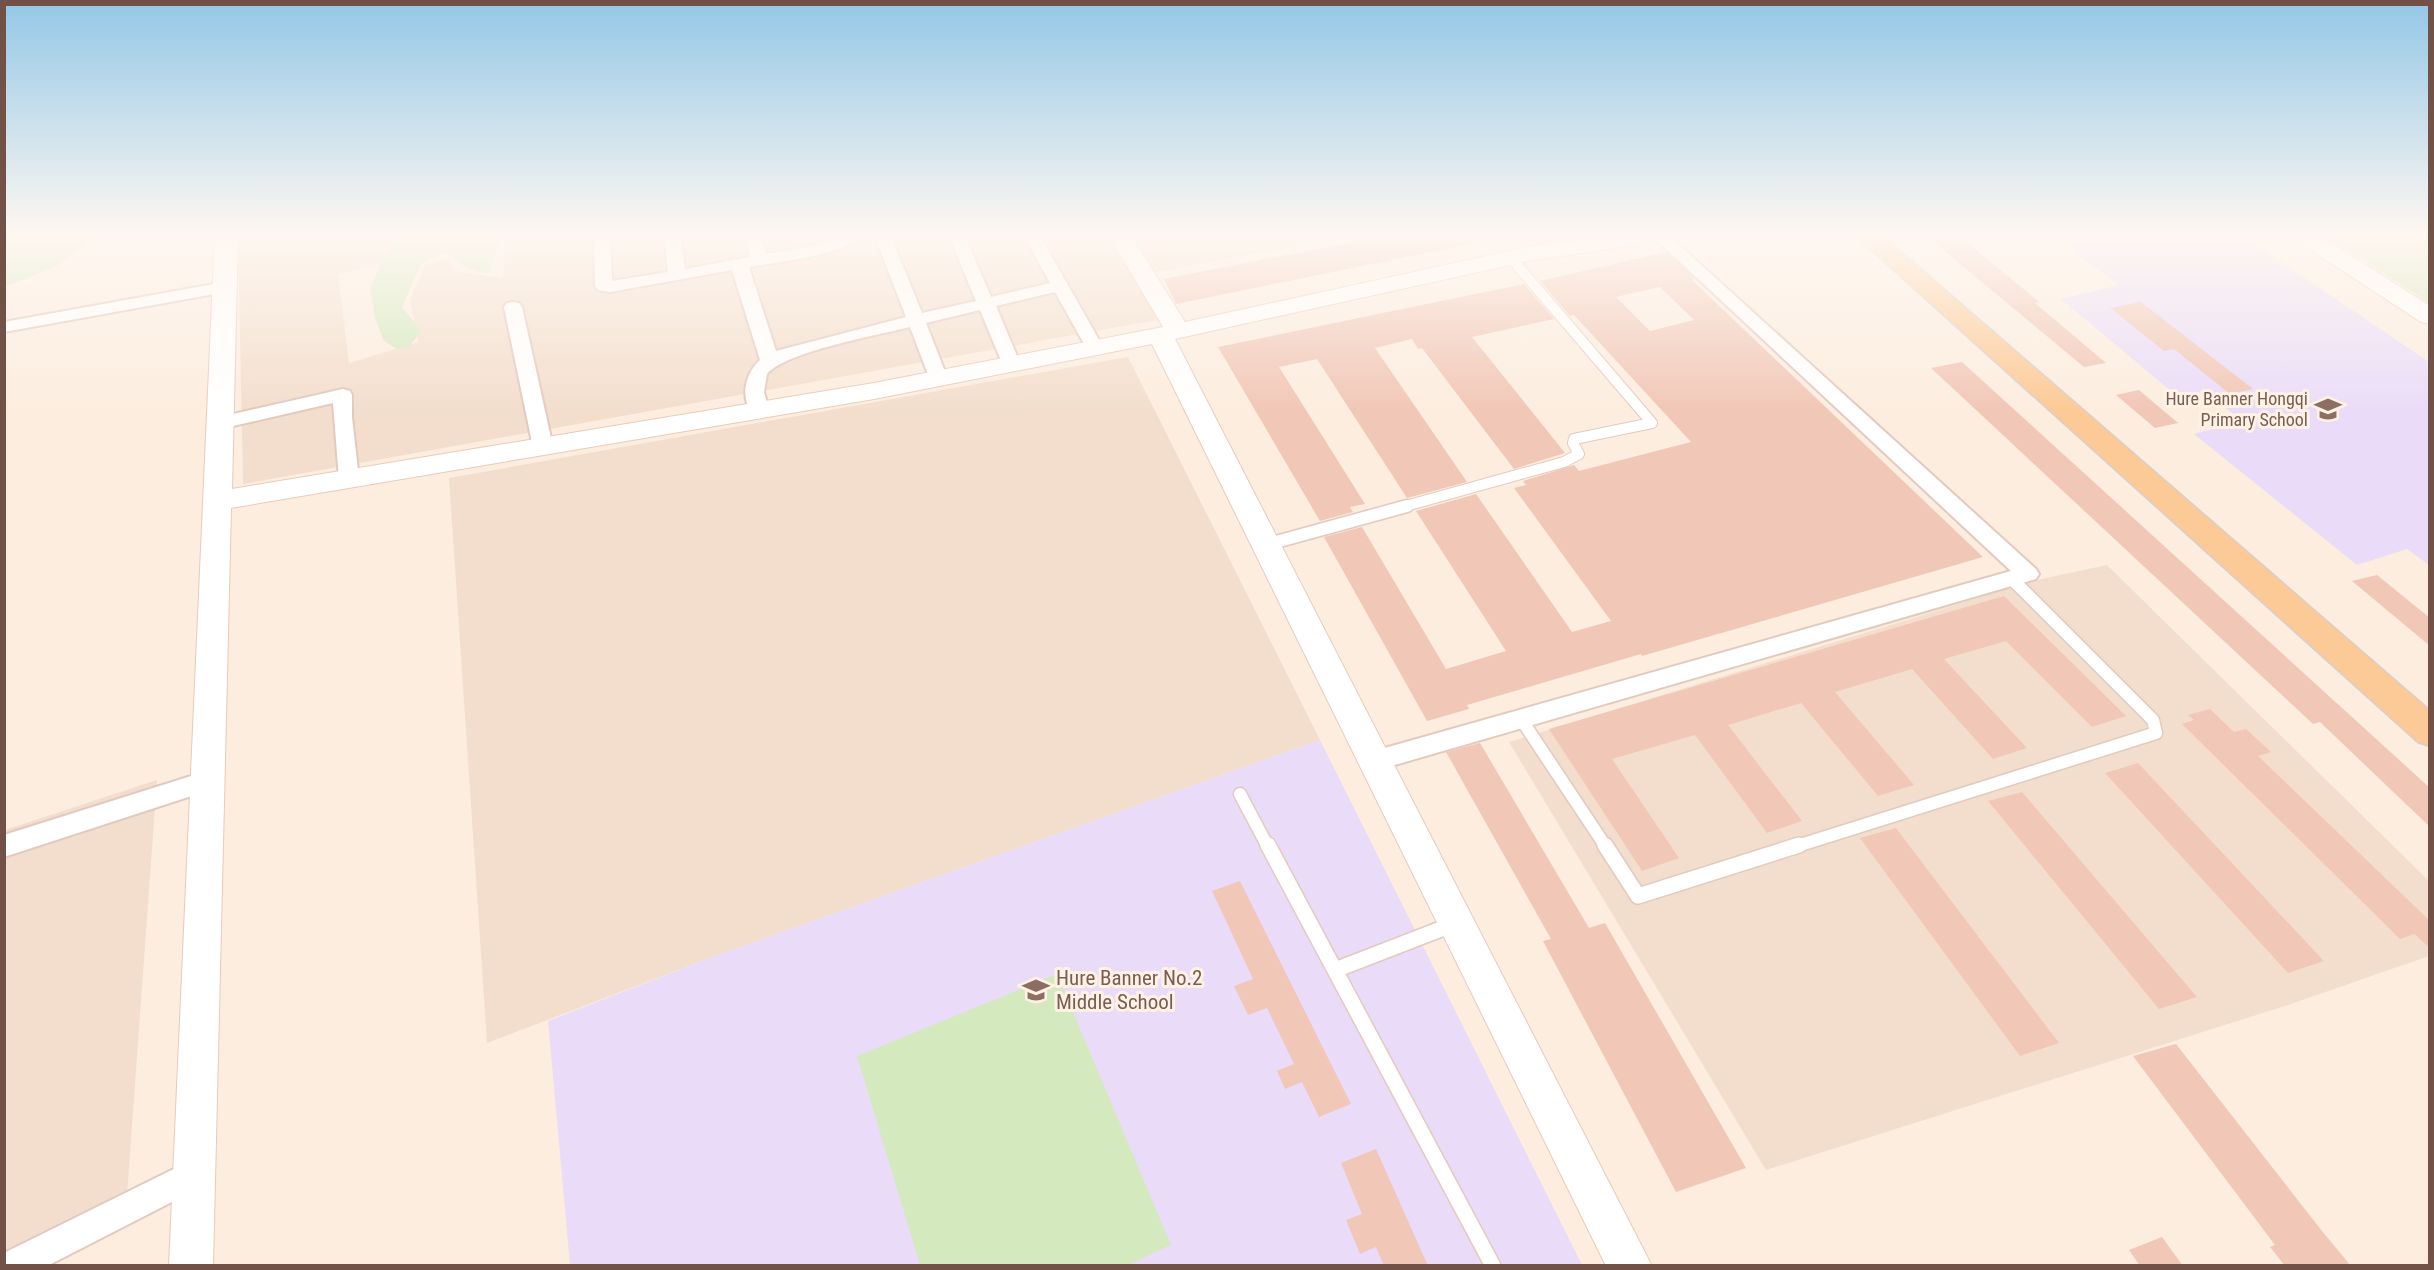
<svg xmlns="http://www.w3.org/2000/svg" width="2434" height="1270" font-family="'Roboto Condensed',sans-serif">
<rect width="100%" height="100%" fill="#fceddf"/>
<path fill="#f3decd" d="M 238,234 L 393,234 L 382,263 L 338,274 L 349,363 L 418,342 L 410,300 L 425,265 L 449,258 L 454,271 L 503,278 L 506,234 L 1360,234 L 1136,276 L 1157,320 L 243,484 Z
M 1128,357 L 1320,740 L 707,959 L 487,1043 L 449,478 Z
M 2107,565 L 2429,881 L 2429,956 L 2288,1005 L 1766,1170 L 1509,742 L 2037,580 Z
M 157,780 L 127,1195 L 5,1256 L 5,830 Z"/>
<path fill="#eadcf8" d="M 2050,234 L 2240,234 L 2429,362 L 2429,565 L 2407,549 L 2357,565 L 2194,434 L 2243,421 L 2203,391 L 2177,396 L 2061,299 L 2119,285 Z
M 1320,740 L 1582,1265 L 570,1265 L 548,1021 L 707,959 Z"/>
<path fill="#d4e9be" d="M 5,234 L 99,234 L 57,266 L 5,287 Z
M 399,234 L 502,234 L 488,274 L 468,269 L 444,253 L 421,264 L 402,307 L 421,331 L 410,346 L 397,349 L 384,341 L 375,318 L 370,289 L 382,261 Z
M 2323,234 L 2429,234 L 2429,303 Z
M 1057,974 L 1171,1245 L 1128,1265 L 920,1265 L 857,1056 Z"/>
<path fill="#f1c7b7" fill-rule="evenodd" d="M 1394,234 L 1479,234 L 1480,242 L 1176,304 L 1164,279 Z
M 1924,234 L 1957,234 L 2039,302 L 2035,303 L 2106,363 L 2084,367 Z
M 1667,252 L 1695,279 L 1692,280 L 1983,557 L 1642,656 L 1641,654 L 1467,705 L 1469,709 L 1427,721 L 1324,537 L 1362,527 L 1446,669 L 1506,651 L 1416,511 L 1476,494 L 1572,632 L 1611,621 L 1514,488 L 1526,485 L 1523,481 L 1574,465 L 1579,471 L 1691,442 L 1574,315 L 1570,316 L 1540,281 ZM 1660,287 L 1694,320 L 1650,331 L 1616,297 Z
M 1524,284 L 1554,319 L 1472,337 L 1565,453 L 1514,469 L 1422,348 L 1418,349 L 1412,339 L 1375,348 L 1467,482 L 1407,498 L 1317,359 L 1279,367 L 1365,504 L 1350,507 L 1353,512 L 1320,521 L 1218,347 Z
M 2141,302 L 2253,389 L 2230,394 L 2174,349 L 2164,351 L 2110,308 Z
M 1962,362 L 2430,788 L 2430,827 L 2320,722 L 2313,724 L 1931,368 Z
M 2139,390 L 2178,423 L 2155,428 L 2116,395 Z
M 2377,575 L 2430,618 L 2430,646 L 2352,581 Z
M 2004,596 L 2126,716 L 2092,727 L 2006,641 L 1944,659 L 2027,748 L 1993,759 L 1912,669 L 1835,692 L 1914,785 L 1878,796 L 1801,703 L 1728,725 L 1802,821 L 1767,833 L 1695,735 L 1612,759 L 1679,858 L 1642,871 L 1549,729 Z
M 2210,709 L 2234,732 L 2246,729 L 2271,752 L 2258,756 L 2430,921 L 2430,948 L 2414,934 L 2400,939 L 2182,724 L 2194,720 L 2188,715 Z
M 1480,743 L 1589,928 L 1605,923 L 1746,1168 L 1676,1192 L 1543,941 L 1551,939 L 1446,752 Z
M 2138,763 L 2324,961 L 2288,973 L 2105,773 Z
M 2022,792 L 2197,997 L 2159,1009 L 1988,801 Z
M 1896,828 L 2059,1043 L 2020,1056 L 1860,838 Z
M 1240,881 L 1351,1104 L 1319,1117 L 1302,1082 L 1285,1089 L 1277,1071 L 1294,1064 L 1267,1008 L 1248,1015 L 1234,986 L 1253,979 L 1212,891 Z
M 2176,1044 L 2322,1231 L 2351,1266 L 2285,1266 L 2270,1247 L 2275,1245 L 2133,1056 Z
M 1376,1149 L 1428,1266 L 1384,1266 L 1376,1247 L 1360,1254 L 1346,1220 L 1362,1214 L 1341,1163 Z
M 2162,1237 L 2183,1266 L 2140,1266 L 2129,1250 Z"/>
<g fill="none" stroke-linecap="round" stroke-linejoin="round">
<defs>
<path id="lane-far2" d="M 1402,507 L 1564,462 L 1579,454 L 1573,443 L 1574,439 L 1652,423 L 1511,258"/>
<path id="lane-far1" d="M 1265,545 L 1407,506
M 1521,719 L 1606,847
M 1240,794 L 1268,847
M 1794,847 L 2156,733 L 2153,720 L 2012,579"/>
<path id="lane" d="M 1268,845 L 1493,1266
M 1605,845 L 1638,896 L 1799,845
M 1335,970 L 1454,924"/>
<path id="street" d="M 594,234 L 610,234 L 612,281 L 668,272 L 664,234 L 680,234 L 685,269 L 750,257 L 744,234 L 760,234 L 766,254 L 812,246 L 829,241 L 844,234 L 864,234 C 852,254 773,263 749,267 L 776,351 L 906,317 L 874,234 L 890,234 L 922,313 L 976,301 L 948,234 L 964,234 L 991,297 L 1050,283 L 1023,234 L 1039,234 L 1103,347 L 1100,351 L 1088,351 L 1055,292 L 996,306 L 1020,363 L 1018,367 L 1004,367 L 1002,363 L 980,310 L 926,323 L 947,377 L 945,381 L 931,381 L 929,377 L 910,327 C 878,335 785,352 767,374 L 764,392 L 769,410 L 766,414 L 752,414 C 740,396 745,374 760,360 L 732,270 L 610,292 L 598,290 L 595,286 Z
M 1650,234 L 1667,234 L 2036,569 L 2039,574 L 2036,579 L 1374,771 L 1365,768 L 1362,761 L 1365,754 L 1374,751 L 2011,571 Z
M 225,282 L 231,283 L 234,287 L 231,291 L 4,332 L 4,322 Z
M 513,302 L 519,303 L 522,307 L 553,447 L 550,452 L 543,453 L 536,452 L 533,447 L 504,307 L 507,303 Z
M 343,389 L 350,391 L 352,395 L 352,417 L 359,479 L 356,484 L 349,486 L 342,484 L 339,479 L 333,403 L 220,429 L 213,427 L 210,423 L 213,419 L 220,417 Z
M 207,771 L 216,774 L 219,781 L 216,788 L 4,857 L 4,835 Z
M 194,1159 L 205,1163 L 209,1174 L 205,1185 L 47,1266 L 4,1266 L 4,1253 Z"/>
<path id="secondary" d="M 215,234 L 238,234 L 232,489 L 874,383 L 1163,327 L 1108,234 L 1130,234 L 1185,322 L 1528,247 L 1617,234 L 1672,234 L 1669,239 L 1661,241 L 1528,261 L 1175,339 L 1652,1266 L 1606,1266 L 1152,344 L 874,399 L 231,508 L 213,1266 L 169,1266 Z
M 2291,234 L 2317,234 L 2430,306 L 2430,324 L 2421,322 L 2294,239 Z"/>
<path id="primary" d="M 1854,234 L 1880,234 L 2430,711 L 2430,746 L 2418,742 Z"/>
</defs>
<use href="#lane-far2" stroke="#e2cabe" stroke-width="12"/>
<use href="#lane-far1" stroke="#e2cabe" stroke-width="15"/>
<use href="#lane" stroke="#e2cabe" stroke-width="18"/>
<use href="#street" stroke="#e2cabe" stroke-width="4"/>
<use href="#secondary" stroke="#e7cbbb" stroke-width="2"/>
<use href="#primary" stroke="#d8cecb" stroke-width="3"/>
<use href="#lane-far2" stroke="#fff" stroke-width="10"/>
<use href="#lane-far1" stroke="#fff" stroke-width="12"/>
<use href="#lane" stroke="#fff" stroke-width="15"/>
<use href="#street" fill="#fff" fill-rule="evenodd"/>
<use href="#secondary" fill="#fff" fill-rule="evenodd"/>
<use href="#primary" fill="#fcca96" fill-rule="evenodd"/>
</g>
<linearGradient id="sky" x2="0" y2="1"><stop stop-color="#93c7e7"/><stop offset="0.57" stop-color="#fef7f1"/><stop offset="1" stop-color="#fef7f1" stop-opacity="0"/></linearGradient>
<rect width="2434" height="411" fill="url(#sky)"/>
<defs>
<symbol id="school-bare" viewBox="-9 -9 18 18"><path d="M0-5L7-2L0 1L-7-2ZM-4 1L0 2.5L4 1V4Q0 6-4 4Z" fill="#8d6e63" stroke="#fff2e5" stroke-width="2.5" paint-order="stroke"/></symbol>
</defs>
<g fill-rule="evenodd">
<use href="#school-bare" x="2309" y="390" width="38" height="38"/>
<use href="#school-bare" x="1017" y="971" width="38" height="38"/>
</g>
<g text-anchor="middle" stroke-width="6" stroke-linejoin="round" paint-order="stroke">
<g font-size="18" fill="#785e54" stroke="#fff2e5" text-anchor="end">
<text x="2308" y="405">Hure Banner Hongqi<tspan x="2308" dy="21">Primary School</tspan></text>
</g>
<g font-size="21" fill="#785e54" stroke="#fff2e5" text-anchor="start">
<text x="1056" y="985">Hure Banner No.2<tspan x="1056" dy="24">Middle School</tspan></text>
</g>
</g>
<rect width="2434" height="1270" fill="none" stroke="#725147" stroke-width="12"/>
</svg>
